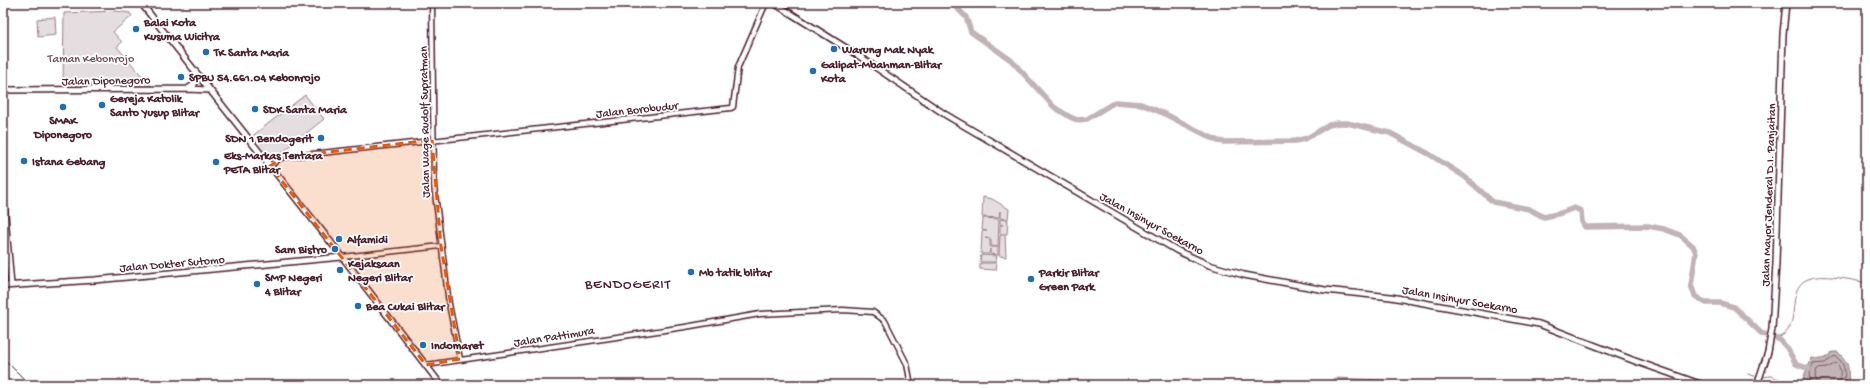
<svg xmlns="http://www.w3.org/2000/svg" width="1870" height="388" font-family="'Gochi Hand',sans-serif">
<rect width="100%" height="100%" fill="#fff"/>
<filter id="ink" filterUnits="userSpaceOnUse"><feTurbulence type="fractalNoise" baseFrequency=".025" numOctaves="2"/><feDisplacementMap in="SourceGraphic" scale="8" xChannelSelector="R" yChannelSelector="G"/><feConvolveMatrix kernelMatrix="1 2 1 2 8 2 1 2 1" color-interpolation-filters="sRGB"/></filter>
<g filter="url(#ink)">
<path fill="#e5dee0" stroke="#987e86" d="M 116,11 L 130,13 L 132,16 L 113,32 L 122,42 L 117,47 L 151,86 L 63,86 L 64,13 Z
M 55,17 L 56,35 L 38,37 L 37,19 Z
M 305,95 L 324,119 L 270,162 L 251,137 Z
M 983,197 L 992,199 L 1009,209 L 1008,219 L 1000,218 L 1000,211 L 999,218 L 982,217 Z
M 983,218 L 999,219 L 998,247 L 991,246 L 991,239 L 985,238 L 990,239 L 990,247 L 998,247 L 998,255 L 990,254 L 990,249 L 989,254 L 981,254 L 982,231 L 987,231 L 982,230 Z
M 1000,219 L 1008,220 L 1007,234 L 1000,234 L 1000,225 L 1003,225 L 1000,224 Z
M 1000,235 L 1005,235 L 1006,257 L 999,256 Z
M 981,255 L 997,256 L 996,262 L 980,262 Z
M 980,263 L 997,263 L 996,270 L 980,269 Z
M 1334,378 L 1384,380 L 1384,385 L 1331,385 Z"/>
<path fill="#c1b3b6" stroke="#91787e" d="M 1832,352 L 1838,352 C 1852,366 1847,368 1849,385 L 1811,385 L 1803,379 L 1812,358 C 1821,360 1827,360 1832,352 Z"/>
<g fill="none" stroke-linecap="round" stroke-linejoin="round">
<path stroke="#7a5a63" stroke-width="1" d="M 1813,385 L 1809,377 L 1813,364 L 1825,363 L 1835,356 C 1847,364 1844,373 1845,385
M 1818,385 L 1815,376 L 1817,369 L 1827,368 L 1836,363 C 1843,368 1839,378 1840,385"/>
<path stroke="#91787e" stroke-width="1" d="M 1777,338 C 1805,329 1783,289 1808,279 C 1821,273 1853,280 1867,283
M 1748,374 L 1758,377
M 1761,377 L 1771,376 L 1795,385"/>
<path stroke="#c1b3b6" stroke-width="5.5" d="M 955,3 L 956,7 L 966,17 L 971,32 L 1011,60 L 1054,107 L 1070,117 L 1077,120 L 1087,119 L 1115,102 L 1141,104 L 1163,113 L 1218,141 L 1224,142 L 1296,141 L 1307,138 L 1329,125 L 1338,123 L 1347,123 L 1390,133 L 1429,154 L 1465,177 L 1493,202 L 1529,209 L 1544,217 L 1561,213 L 1574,208 L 1581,211 L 1582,222 L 1585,227 L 1648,226 L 1664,229 L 1680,235 L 1693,246 L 1696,253 L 1691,285 L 1695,296 L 1706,303 L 1720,303 L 1734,307 L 1761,333 L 1780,340 L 1787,348 L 1796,364 L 1809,369"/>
<defs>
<path id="minor" d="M 432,3 L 434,186 L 449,304 L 460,359
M 264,158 L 280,158
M 270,166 L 280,158 L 285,157 L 731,108 L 733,107 L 738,67 L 766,3
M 342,257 L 441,246
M 426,365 L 685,327 L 760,314 L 843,310 L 873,312 L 885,321 L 907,364 L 911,385"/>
<path id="major" d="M 141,3 L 337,250 L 441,385
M 774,3 L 859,56 L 946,115 L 1178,251 L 1209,265 L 1244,275 L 1325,290 L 1391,297 L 1539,324 L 1635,361 L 1703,385
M 189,88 L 194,85 L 197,75
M 3,90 L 188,89 L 209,90
M 3,192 L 11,285
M 3,286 L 95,280 L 342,257
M 1757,385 L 1768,352 L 1772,329 L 1776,263 L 1783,34 L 1786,3"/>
</defs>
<use href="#minor" stroke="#4a1f2b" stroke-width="7"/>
<use href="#major" stroke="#4a1f2b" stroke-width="8"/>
<use href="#minor" stroke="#fff" stroke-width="4"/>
<use href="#major" stroke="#fff" stroke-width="5"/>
<path stroke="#4a1f2b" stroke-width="1" d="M 3,358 L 30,385"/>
</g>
</g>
<path fill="#e8590c" fill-opacity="0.2" stroke="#e8590c" stroke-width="3" stroke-dasharray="8 5" stroke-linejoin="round" d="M 432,140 L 441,246 L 460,359 L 426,365 L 270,166 L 285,157 Z"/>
<g fill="#1f6fb2" stroke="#fff" stroke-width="1.5">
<circle cx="136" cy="29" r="4"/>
<circle cx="834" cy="49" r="4"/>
<circle cx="206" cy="52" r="4"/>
<circle cx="813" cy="71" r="4"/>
<circle cx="181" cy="77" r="4"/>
<circle cx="102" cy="105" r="4"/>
<circle cx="63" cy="107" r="4"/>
<circle cx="255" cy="109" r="4"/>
<circle cx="321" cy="138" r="4"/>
<circle cx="24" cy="161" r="4"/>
<circle cx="216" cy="162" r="4"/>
<circle cx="339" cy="239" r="4"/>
<circle cx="335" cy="249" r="4"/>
<circle cx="340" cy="270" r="4"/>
<circle cx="691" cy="272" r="4"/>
<circle cx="1031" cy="279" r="4"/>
<circle cx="257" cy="284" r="4"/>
<circle cx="358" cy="306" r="4"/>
<circle cx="423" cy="345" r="4"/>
</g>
<g text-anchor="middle" stroke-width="3.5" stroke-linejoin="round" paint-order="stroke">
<g font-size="12" font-weight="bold" fill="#4a1f2b" stroke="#fff" text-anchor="start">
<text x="144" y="26">Balai Kota<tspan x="144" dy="14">Kusuma Wicitra</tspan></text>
<text x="842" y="53">Warung Mak Nyak</text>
<text x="214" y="56">TK Santa Maria</text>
<text x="821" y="68">Galipat-Mbahman-Blitar<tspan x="821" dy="14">Kota</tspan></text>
<text x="189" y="81">SPBU 54.661.04 Kebonrojo</text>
<text x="110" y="102">Gereja Katolik<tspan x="110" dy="14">Santo Yusup Blitar</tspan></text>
<text x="263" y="113">SDK Santa Maria</text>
<text x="63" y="124" text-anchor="middle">SMAK<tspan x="63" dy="14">Diponegoro</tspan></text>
<text x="313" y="142" text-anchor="end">SDN 1 Bendogerit</text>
<text x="224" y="159">Eks-Markas Tentara<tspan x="224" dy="14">PETA Blitar</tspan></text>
<text x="32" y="165">Istana Gebang</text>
<text x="347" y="243">Alfamidi</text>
<text x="327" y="253" text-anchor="end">Sam Bistro</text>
<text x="348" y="267">Kejaksaan<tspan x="348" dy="14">Negeri Blitar</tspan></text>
<text x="699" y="276">Mb tatik blitar</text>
<text x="1039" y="276">Parkir Blitar<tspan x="1039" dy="14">Green Park</tspan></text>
<text x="265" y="281">SMP Negeri<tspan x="265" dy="14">4 Blitar</tspan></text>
<text x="366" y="310">Bea Cukai Blitar</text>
<text x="431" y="349">Indomaret</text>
</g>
<g font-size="12" fill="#714f58" stroke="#fff">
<text x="91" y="62">Taman Kebonrojo</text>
</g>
<g font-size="12" fill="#4a1f2b" stroke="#fff">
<text transform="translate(106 80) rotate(-1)" y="4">Jalan Diponegoro</text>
<text transform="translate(637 109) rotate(-6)" y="4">Jalan Borobudur</text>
<text transform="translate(424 122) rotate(-91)" y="4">Jalan Wage Rudolf Supratman</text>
<text transform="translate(1768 195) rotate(-88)" y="4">Jalan Mayor Jenderal D.I. Panjaitan</text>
<text transform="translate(1152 223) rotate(29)" y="4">Jalan Insinyur Soekarno</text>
<text transform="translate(172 263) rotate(-5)" y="4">Jalan Dokter Sutomo</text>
<text transform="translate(1460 299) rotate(10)" y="4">Jalan Insinyur Soekarno</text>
<text transform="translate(554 336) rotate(-9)" y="4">Jalan Pattimura</text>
</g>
<g font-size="14" letter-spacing="1" fill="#4a1f2b" stroke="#fff">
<text x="628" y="288">BENDOGERIT</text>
</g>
</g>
<rect width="1870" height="388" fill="none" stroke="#fff" stroke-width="16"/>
<rect x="8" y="8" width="1854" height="372" fill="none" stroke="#4a1f2b" stroke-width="1.5" filter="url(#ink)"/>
</svg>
